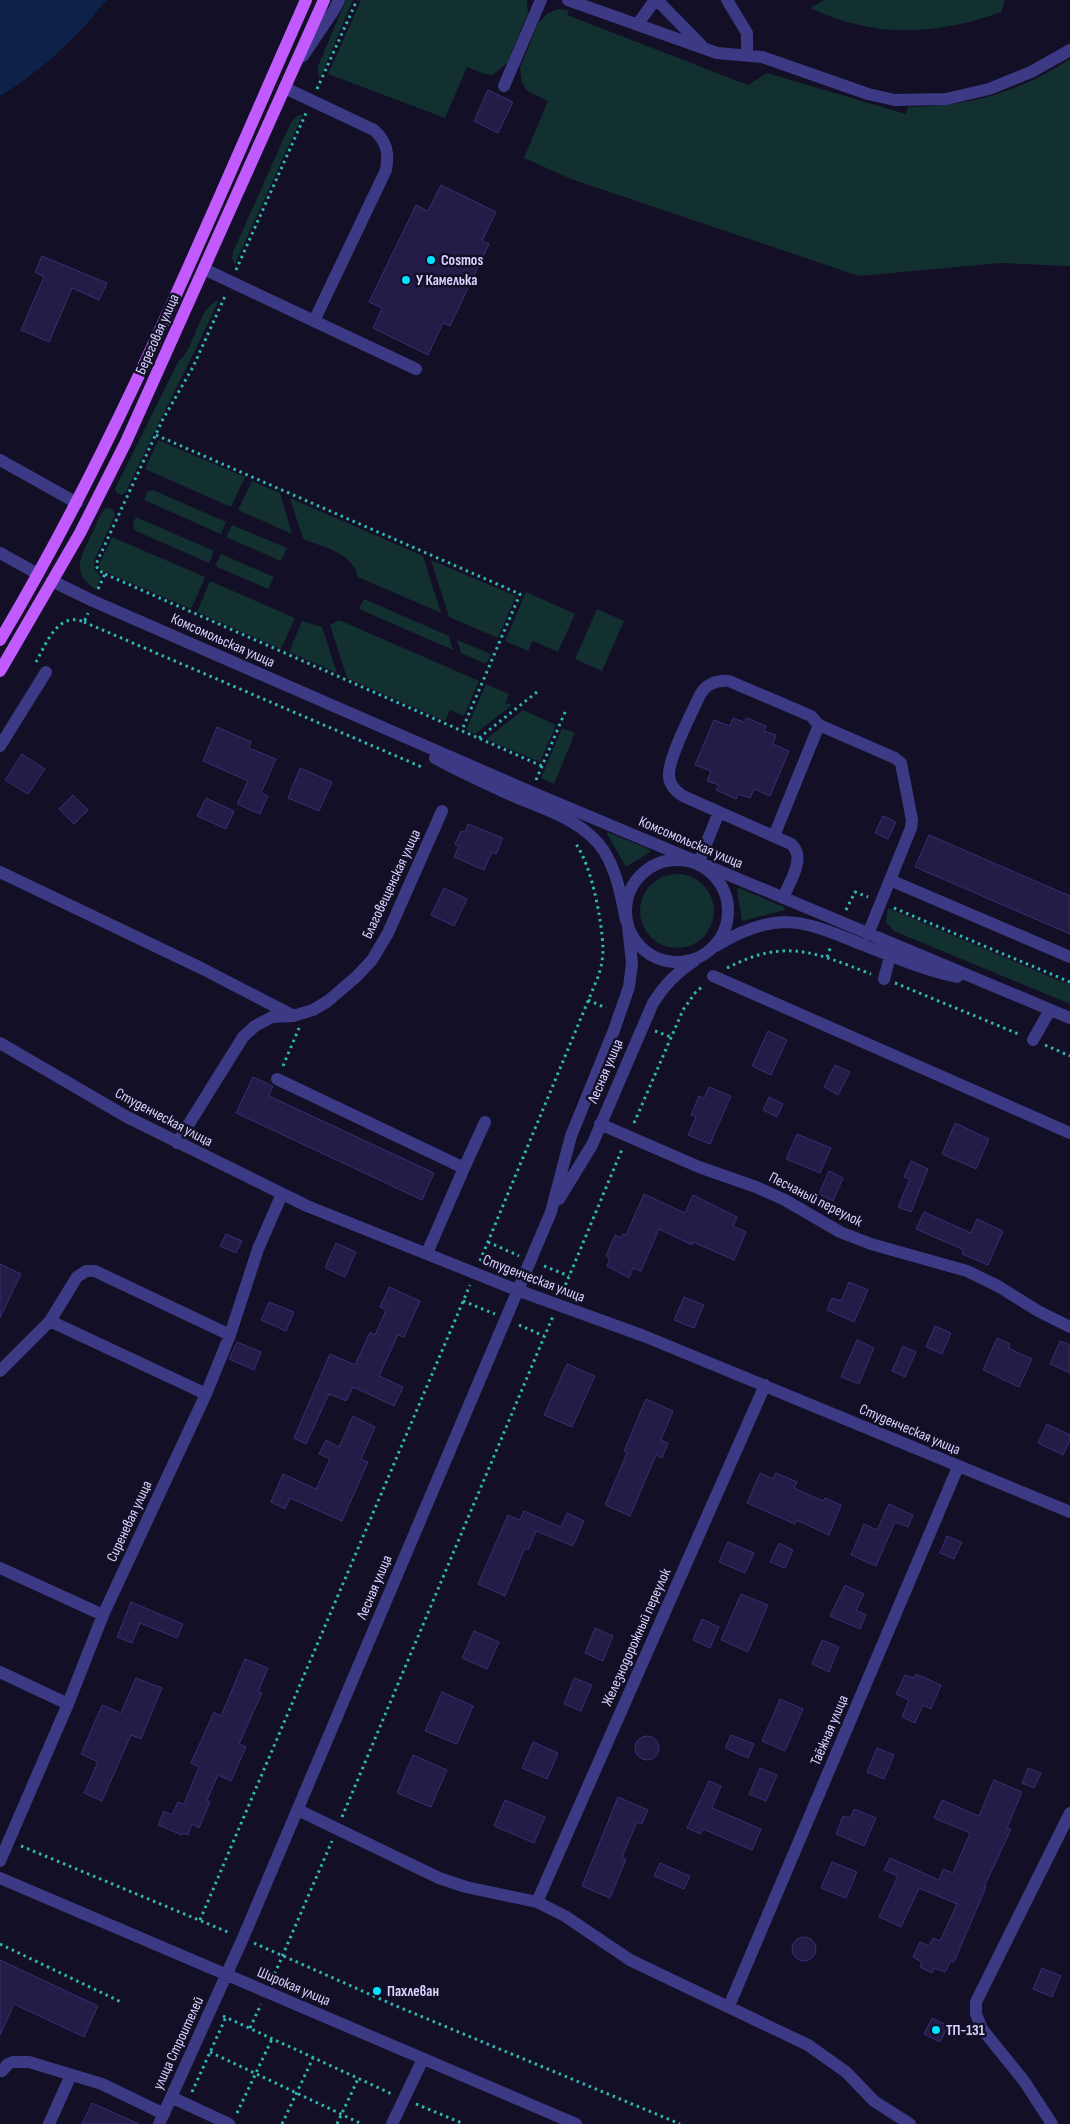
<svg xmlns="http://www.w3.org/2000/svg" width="1070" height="2124" font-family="'Sofia Sans Condensed',sans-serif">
<rect width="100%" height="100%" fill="#130f26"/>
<path fill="#12302f" d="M 346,0 L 353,0 L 319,80 L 318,66 Z
M 361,0 L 527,0 L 528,13 L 507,63 L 493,75 L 485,74 L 467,67 L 445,118 L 328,74 Z
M 824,0 L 1005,0 L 1001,12 C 935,36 874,38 810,8 Z
M 559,9 L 569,10 L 567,15 L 748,85 L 767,73 L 906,114 L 908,107 C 969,106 1018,93 1070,59 L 1070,266 L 1001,263 L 859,276 L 571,179 L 524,158 L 548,101 L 527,91 L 522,82 L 520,68 L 538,23 L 548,13 Z
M 303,114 L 235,264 L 232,259 L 233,252 L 291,122 L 297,116 Z
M 219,300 C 189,365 156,427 126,492 L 122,495 L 117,493 L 115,489 L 178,362 C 182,358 186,354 188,349 C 197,334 201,306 219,300 Z
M 158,440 L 245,477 L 231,507 L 145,469 Z
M 252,481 L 280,493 L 292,534 L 238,510 Z
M 153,490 L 226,522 L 221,534 L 144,500 L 147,492 Z
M 290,498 L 423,556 L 441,613 L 358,577 C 353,553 323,547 303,539 Z
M 106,508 L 113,509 L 115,515 L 94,561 L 95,570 L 101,577 L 96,589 C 68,574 83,552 93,532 C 96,524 100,513 106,508 Z
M 136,517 L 214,551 L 209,563 L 134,530 L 133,524 Z
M 232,525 L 287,548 L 281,561 L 226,537 Z
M 112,537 L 205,577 L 191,609 L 101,570 L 99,565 Z
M 221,554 L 274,577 L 268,589 L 215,566 Z
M 431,560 L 516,596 L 498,638 L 449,617 Z
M 210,581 L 295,618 L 281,649 L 197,612 Z
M 526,592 L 575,614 L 558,652 L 533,641 L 528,651 L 505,641 Z
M 364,599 L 449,636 L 453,650 L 359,609 Z
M 597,609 L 624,621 L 602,671 L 575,659 Z
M 339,620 L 479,681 L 464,716 L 450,710 L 445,721 L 347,678 L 330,625 Z
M 302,621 L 322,627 L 337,673 L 289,652 Z
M 457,640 L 491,654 L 486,664 L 461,653 Z
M 486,684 L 509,694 L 505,703 L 512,705 L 475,734 L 466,730 Z
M 523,710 L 556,725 L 540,762 L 486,739 Z
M 562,728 L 575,733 L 554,784 L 541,778 Z
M 607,832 L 649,849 L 650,852 L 626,867 L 607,834 Z
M640 911a37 37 0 1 1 74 0a37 37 0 1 1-74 0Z
M 739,888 L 784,907 L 785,910 L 742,921 L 737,890 Z
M 888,908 L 1070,985 L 1070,1004 L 894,931 L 886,922 Z"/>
<path fill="#0c2248" d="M 0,0 L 107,0 C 101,5 97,12 92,18 C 65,48 34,76 0,96 Z"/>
<path fill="#241b47" stroke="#3b2d73" d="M 488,90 L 513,102 L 498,133 L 474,121 Z
M 441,185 L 496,212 L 482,241 L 489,244 L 450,326 L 443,323 L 428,355 L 373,328 L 382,308 L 369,302 L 416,205 L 428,211 Z
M 42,256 L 107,283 L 99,300 L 72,288 L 49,342 L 21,330 L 44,277 L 35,272 Z
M 733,718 L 744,722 L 747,718 L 766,726 L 764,731 L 776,735 L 773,744 L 789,751 L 770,796 L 754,789 L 750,798 L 738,794 L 736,799 L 716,790 L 719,785 L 707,781 L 711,771 L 695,765 L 714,720 L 730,726 Z
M 217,727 L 251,742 L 249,748 L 276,759 L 261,793 L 268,796 L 260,814 L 237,804 L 248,781 L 203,761 Z
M 22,754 L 45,769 L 28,794 L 5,780 Z
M 300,768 L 332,782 L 319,811 L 288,798 Z
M 73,795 L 88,810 L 74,824 L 59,809 Z
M 206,798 L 234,811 L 226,829 L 197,816 Z
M 883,816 L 896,822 L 888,839 L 875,833 Z
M 468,824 L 503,838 L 496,854 L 492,852 L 484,870 L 454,857 L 459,846 L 455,844 L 461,831 L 465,832 Z
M 929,835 L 1070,896 L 1070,934 L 915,867 Z
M 444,888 L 467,899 L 454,926 L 431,915 Z
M 768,1031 L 787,1040 L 771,1075 L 752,1066 Z
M 835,1065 L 850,1072 L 838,1095 L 824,1087 Z
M 253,1077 L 273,1086 L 269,1096 L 434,1173 L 422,1200 L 236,1113 Z
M 709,1087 L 731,1096 L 710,1144 L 688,1135 L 696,1117 L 691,1115 L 699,1096 L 704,1098 Z
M 769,1097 L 783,1104 L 777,1117 L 763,1110 Z
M 955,1123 L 989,1139 L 976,1169 L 942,1154 Z
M 797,1134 L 831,1148 L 820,1173 L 786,1159 Z
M 911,1161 L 928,1169 L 911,1212 L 898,1207 L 910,1179 L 904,1177 Z
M 829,1171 L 843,1178 L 833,1201 L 819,1194 Z
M 644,1194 L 685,1213 L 693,1195 L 737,1217 L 733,1226 L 746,1232 L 734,1260 L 693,1242 L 692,1245 L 659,1229 L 641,1271 L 633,1268 L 629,1278 L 607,1266 L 610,1258 L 606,1256 L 615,1235 L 621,1238 L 623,1234 L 626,1235 Z
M 924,1212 L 971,1233 L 977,1219 L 1003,1231 L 988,1265 L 962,1254 L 964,1250 L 916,1229 Z
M 226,1234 L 242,1241 L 236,1253 L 220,1246 Z
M 336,1243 L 356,1252 L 345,1277 L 325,1268 Z
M 0,1264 L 21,1274 L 0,1318 Z
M 849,1282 L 868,1290 L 854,1322 L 827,1310 L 832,1298 L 841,1301 Z
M 389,1287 L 420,1301 L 404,1337 L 398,1335 L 379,1376 L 403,1387 L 394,1406 L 353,1387 L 346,1401 L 329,1394 L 306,1444 L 294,1438 L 330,1354 L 355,1365 L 370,1332 L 375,1335 L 386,1310 L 380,1307 Z
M 684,1297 L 704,1305 L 694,1328 L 674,1320 Z
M 269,1302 L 294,1312 L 286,1331 L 261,1320 Z
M 935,1326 L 951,1333 L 942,1354 L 926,1347 Z
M 997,1338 L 1010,1344 L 1008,1348 L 1032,1359 L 1019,1387 L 983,1370 Z
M 857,1340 L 874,1348 L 859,1384 L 841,1377 Z
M 1060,1341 L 1070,1345 L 1070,1373 L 1050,1364 Z
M 237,1342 L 261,1352 L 254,1370 L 229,1359 Z
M 903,1346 L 916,1352 L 905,1377 L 892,1371 Z
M 567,1364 L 595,1376 L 572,1427 L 544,1415 Z
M 646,1399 L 673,1411 L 661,1440 L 668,1443 L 662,1458 L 656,1455 L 630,1516 L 605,1505 L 627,1453 L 624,1451 Z
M 353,1416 L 375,1427 L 361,1459 L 368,1462 L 342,1521 L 290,1498 L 285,1509 L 271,1502 L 283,1474 L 316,1489 L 330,1459 L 319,1454 L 326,1440 L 339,1447 Z
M 1047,1424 L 1070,1435 L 1070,1440 L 1063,1455 L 1038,1443 Z
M 760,1473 L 773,1479 L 776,1473 L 797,1482 L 794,1488 L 823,1501 L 825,1498 L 841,1505 L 829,1535 L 796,1520 L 795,1524 L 747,1503 Z
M 889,1504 L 913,1515 L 908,1527 L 895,1522 L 876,1566 L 851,1555 L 864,1524 L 877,1530 Z
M 524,1511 L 561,1527 L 567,1513 L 584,1521 L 573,1546 L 536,1531 L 528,1550 L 525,1548 L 505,1596 L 478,1584 L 508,1515 L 520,1520 Z
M 947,1536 L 962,1542 L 954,1559 L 940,1553 Z
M 728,1542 L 754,1553 L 745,1573 L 719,1562 Z
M 779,1543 L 793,1550 L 785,1568 L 770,1562 Z
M 845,1585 L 864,1594 L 856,1610 L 866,1615 L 860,1629 L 830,1616 Z
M 741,1594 L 768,1605 L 748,1652 L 721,1640 Z
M 131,1602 L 183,1624 L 177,1638 L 140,1623 L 132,1643 L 117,1637 Z
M 702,1619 L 719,1627 L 710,1648 L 693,1640 Z
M 595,1628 L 613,1636 L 603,1661 L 585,1653 Z
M 474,1631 L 499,1642 L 487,1669 L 462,1658 Z
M 822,1640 L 839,1647 L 829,1672 L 812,1664 Z
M 245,1659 L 268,1668 L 258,1692 L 262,1693 L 239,1744 L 246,1747 L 231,1781 L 218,1775 L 207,1800 L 210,1802 L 199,1828 L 192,1824 L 188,1835 L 183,1833 L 182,1835 L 158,1825 L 164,1811 L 172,1815 L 178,1802 L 184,1804 L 199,1767 L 191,1763 L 214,1712 L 221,1716 Z
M 916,1674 L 941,1685 L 931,1709 L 923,1705 L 915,1723 L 902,1717 L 909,1700 L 896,1694 L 905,1675 L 914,1678 Z
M 136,1678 L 162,1688 L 141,1739 L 131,1735 L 102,1801 L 84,1793 L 98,1762 L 81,1754 L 102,1705 L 121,1713 Z
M 574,1678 L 592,1685 L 581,1711 L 564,1704 Z
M 442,1692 L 473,1706 L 457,1744 L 425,1731 Z
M 780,1699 L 803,1709 L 785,1751 L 762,1741 Z
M 731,1735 L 754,1744 L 748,1758 L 725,1748 Z
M635 1748a12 12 0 1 1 24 0a12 12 0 1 1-24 0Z
M 533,1742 L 558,1753 L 547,1779 L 522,1768 Z
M 877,1748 L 894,1755 L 884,1779 L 867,1772 Z
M 413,1755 L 447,1770 L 431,1807 L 397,1793 Z
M 760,1768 L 777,1775 L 766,1801 L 749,1794 Z
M 1028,1768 L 1041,1773 L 1034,1788 L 1022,1783 Z
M 994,1780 L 1022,1792 L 1007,1828 L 1011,1829 L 984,1887 L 986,1887 L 954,1962 L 951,1961 L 945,1972 L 934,1968 L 932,1973 L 920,1967 L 922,1962 L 913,1957 L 920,1942 L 929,1946 L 933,1938 L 940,1941 L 957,1904 L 919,1888 L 901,1927 L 879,1917 L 898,1876 L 884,1870 L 890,1858 L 939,1880 L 943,1869 L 953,1873 L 970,1833 L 934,1818 L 942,1800 L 979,1816 Z
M 709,1781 L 721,1786 L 712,1808 L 761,1829 L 752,1850 L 703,1829 L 701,1834 L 687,1828 Z
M 618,1797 L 648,1810 L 642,1824 L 637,1822 L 622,1857 L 626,1859 L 610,1898 L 582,1886 Z
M 505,1800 L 545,1817 L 534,1843 L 494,1826 Z
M 854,1809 L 876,1818 L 864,1846 L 836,1834 L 843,1816 L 850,1818 Z
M 832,1862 L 857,1872 L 846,1898 L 821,1888 Z
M 660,1863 L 690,1876 L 684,1889 L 654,1876 Z
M792 1949a12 12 0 1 1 24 0a12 12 0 1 1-24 0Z
M 0,1960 L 98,2006 L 84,2037 L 14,2004 L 0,2035 Z
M 1042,1968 L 1061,1976 L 1052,1997 L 1033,1989 Z
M 932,2018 L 948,2026 L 940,2042 L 924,2034 Z
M 92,2103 L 139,2124 L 82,2124 Z"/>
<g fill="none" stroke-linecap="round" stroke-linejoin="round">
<path stroke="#2fb8b0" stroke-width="3" stroke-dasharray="2.5 4" stroke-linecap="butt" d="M 317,89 L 357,0
M 236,270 L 306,113
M 156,435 L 520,594 L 462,730
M 105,574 L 542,766
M 98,589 L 105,574 L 98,570 L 96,564 L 162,421 L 193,367 L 226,294
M 84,622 L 424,768
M 36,662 C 44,648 54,621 72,620 C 76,619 81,621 84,622 L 88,613
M 479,738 L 537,692
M 536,780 L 566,710
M 894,908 L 1070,982
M 846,910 L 855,892 L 868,897
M 827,957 L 831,946
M 727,968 C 785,938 814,952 871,974
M 895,983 L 1021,1035
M 588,1000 L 606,1008
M 655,1031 L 671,1037
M 1045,1045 L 1070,1056
M 283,1066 L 299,1028
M 634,1123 L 683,1010 L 695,993 L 704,985
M 488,1242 L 519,1256
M 480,1261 L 598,977 C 601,968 603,959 603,949 C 602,921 592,867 576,844
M 544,1266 L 569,1276
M 563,1291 L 623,1147
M 463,1301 L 495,1314
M 519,1325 L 544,1336
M 342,1817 L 553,1316
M 21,1846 L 230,1933
M 200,1920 L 470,1285
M 254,1943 L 394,2005 L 680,2124
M 0,1944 L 121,2002
M 272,1980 L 332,1841
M 223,2016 L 392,2094
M 250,2028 L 261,2004
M 210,2052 L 362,2124
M 192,2092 L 226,2017
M 416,2104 L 464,2124
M 237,2113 L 272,2039
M 282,2124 L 313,2058
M 337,2124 L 358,2079"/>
<path stroke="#3d3a85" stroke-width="12" d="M 568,0 L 717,53 L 762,57 L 868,94 L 895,100 L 946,99 L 989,89 L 1031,72 L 1070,50
M 657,0 L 701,45
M 727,0 L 747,33 L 747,56
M 637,25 L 655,0
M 303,56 L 334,10 L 339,0
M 504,86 L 541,0
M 204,269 L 314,321 L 386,170 C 389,153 387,142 374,130 L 285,88
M 314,321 L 416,369
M 0,460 L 77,503
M 0,553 L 38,574
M 52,581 L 93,601 L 531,792 L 1070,1018
M 0,746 L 46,672
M 435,758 C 460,772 485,783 511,795 C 543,809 584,820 604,851 C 617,872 621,896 626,920
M 774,836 L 819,725
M626 911a51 51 0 1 1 102 0a51 51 0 1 1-102 0Z
M 698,864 L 719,812
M 0,872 L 201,968 L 292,1015
M 890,880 L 1070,957
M 783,898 C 789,883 807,857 791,844 L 683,796 C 675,791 669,785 669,775 C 668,759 692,712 700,695 C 706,684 717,680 729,681 L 811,716 L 819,725 L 895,758 L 901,763 L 912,820 L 911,828 L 868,934
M 716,946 C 737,933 760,923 784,922 C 812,922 840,936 866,946 C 896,958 925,970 957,977
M 713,976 L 1070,1133
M 884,979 L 890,956
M 1033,1040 L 1050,1010
M 0,1043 L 127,1117 L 307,1206 L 517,1290 L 644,1336 L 1070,1512
M 277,1079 L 464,1168 L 427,1253
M 600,1124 L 699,1167 L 756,1187 L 785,1200 L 840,1232 L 871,1244 L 967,1271 L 998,1286 L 1038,1311 L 1070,1327
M 177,1143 L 243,1037 L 255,1026 L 272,1017 L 293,1016 L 313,1010 L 328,1001 L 356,977 L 372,960 L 388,933 L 442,811
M 464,1168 L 485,1122
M 559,1199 L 592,1145 L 653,1003 C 664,985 677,972 694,961
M 50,1321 L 206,1394
M 0,1371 L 50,1321 L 77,1277 L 86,1271 L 95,1271 L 230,1335
M 0,1568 L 103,1615
M 0,1672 L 68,1704
M 298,1810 L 439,1878 L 466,1887 L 537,1902 L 565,1916 L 630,1960 L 808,2045 L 846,2072 L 874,2101 L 910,2124
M 0,1861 L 68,1704 L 103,1615 L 206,1394 L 230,1335 L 258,1249 L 282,1194
M 0,1878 L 576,2124
M 537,1902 L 765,1385
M 729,2006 L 958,1467
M 0,2070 L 2,2071 L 8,2064 L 13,2062 L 29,2062 L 102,2084 L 164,2114
M 171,2097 L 229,2124
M 49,2124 L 71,2075
M 159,2124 L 243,1938 L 551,1212 L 571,1136 L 614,1030 L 629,987 L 632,963 L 628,926
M 392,2124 L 423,2059
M 1052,2124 L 1024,2081 L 982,2029 L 976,2014 L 976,2002 L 1070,1813"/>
<path stroke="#c25bff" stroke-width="12" d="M 0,640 C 121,437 210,216 306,0
M 0,671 L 80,533 L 126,442 L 324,0"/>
</g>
<g fill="#00e5ff" stroke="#130f26" stroke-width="2">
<circle cx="431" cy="260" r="5"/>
<circle cx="406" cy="280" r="5"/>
<circle cx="377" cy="1991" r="5"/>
<circle cx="936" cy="2030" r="5"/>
</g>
<g text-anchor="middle" stroke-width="5" stroke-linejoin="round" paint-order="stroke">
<g font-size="15" font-weight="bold" fill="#d9d4ff" stroke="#130f26" text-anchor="start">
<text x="441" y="265">Cosmos</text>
<text x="416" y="285">У Камелька</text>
<text x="387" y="1996">Пахлеван</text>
<text x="946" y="2035">ТП-131</text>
</g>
<g font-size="15" fill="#d9d4ff" stroke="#130f26">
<text transform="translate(157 334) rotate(-66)" y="5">Береговая улица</text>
<text transform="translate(223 640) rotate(24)" y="5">Комсомольская улица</text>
<text transform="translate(691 842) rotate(23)" y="5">Комсомольская улица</text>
<text transform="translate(391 884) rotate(-65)" y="5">Благовещенская улица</text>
<text transform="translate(605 1071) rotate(-67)" y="5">Лесная улица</text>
<text transform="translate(164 1117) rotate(28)" y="5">Студенческая улица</text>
<text transform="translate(816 1199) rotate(27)" y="5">Песчаный переулок</text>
<text transform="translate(534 1278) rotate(21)" y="5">Студенческая улица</text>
<text transform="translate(910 1429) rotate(23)" y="5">Студенческая улица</text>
<text transform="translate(129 1521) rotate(-65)" y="5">Сиреневая улица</text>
<text transform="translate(374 1587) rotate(-67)" y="5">Лесная улица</text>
<text transform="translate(636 1637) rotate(-66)" y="5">Железнодорожный переулок</text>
<text transform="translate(829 1730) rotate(-67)" y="5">Таёжная улица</text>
<text transform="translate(294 1986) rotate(23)" y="5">Широкая улица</text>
<text transform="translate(178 2043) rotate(-65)" y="5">улица Строителей</text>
</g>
</g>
</svg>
